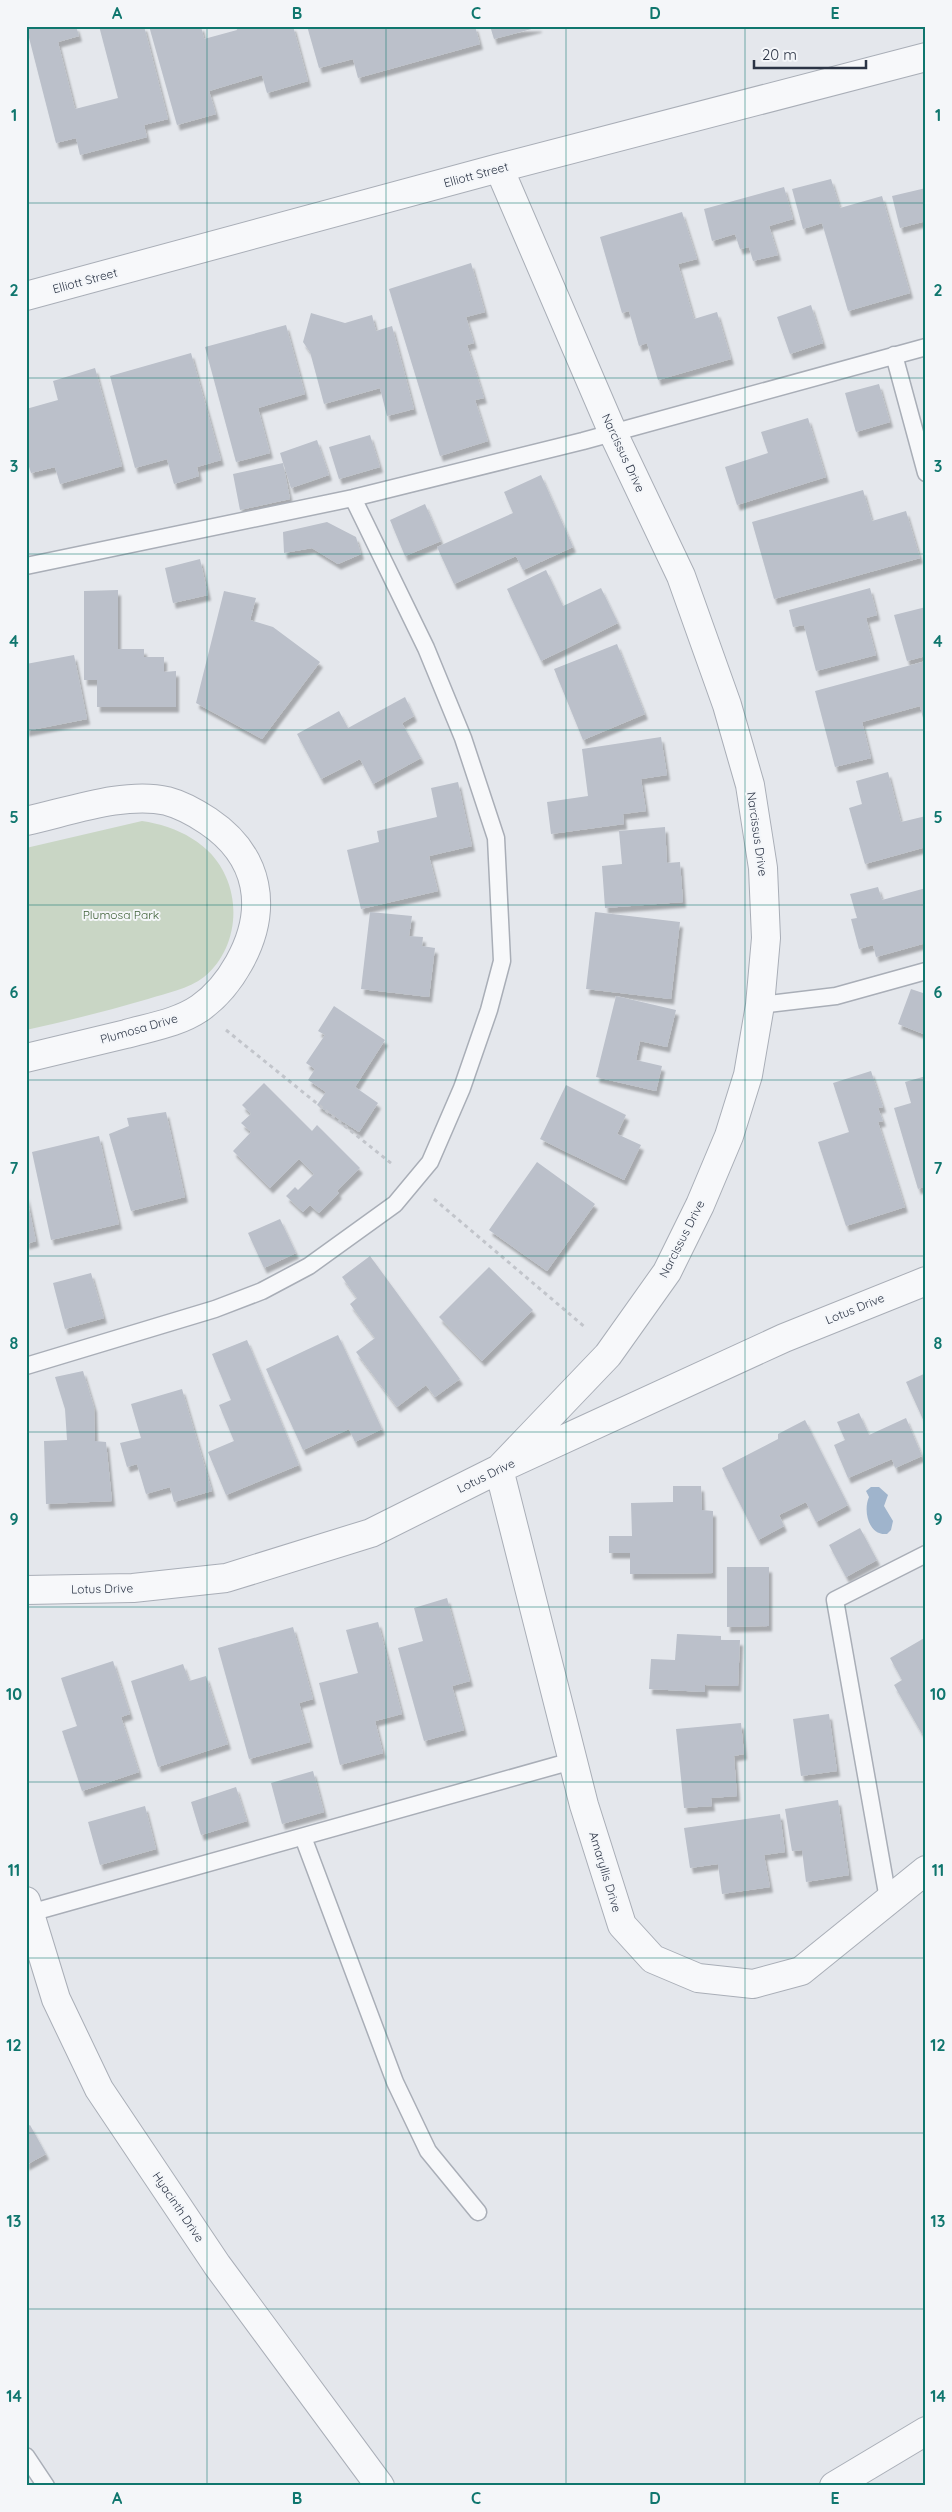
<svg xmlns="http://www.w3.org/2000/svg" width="952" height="2512" font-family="Quicksand,sans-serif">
<defs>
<filter id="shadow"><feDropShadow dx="3" dy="5.5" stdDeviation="1" flood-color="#0004"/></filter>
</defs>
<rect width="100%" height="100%" fill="#e4e7ec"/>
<path fill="#c9d6c5" d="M 142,821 C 176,826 212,843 226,877 C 241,911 233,953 204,977 C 188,989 167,993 148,999 C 107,1011 67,1021 26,1030 L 26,848 Z"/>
<path fill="#9fb4cc" d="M 871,1487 L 879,1487 L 888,1495 L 884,1506 L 893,1521 L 891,1530 L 887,1534 C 868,1536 863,1510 869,1497 L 866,1491 Z"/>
<path fill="#bbc0ca" filter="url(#shadow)" d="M 26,26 L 76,26 L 79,36 L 58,42 L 75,109 L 118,98 L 99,26 L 144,26 L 168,119 L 144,125 L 147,137 L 80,155 L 76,138 L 56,143 Z
M 149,26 L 201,26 L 204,39 L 237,30 L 236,26 L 293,26 L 308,81 L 267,93 L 262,75 L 209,91 L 216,114 L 177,125 Z
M 307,26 L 475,26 L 480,44 L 358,78 L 353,59 L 319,68 Z
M 490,26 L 539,26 L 539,27 L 494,39 Z
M 831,179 L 840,208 L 882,196 L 910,293 L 848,311 L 822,223 L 803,229 L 792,189 Z
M 784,187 L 793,219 L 769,226 L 778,255 L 753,261 L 749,247 L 740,249 L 735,234 L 712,241 L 704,209 Z
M 926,188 L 926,221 L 900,228 L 892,196 Z
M 682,212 L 697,259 L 678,264 L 694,319 L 717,312 L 731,359 L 658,380 L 647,343 L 639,346 L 629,311 L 622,313 L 600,237 Z
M 471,263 L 485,312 L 466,317 L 474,343 L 467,345 L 484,398 L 475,400 L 488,441 L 440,456 L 389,289 Z
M 811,305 L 823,343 L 790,354 L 777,317 Z
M 311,313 L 345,323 L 372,315 L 376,331 L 392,326 L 414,409 L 387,416 L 380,388 L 324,404 L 310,352 L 303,342 Z
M 286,325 L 305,394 L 258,408 L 270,453 L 236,462 L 205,347 Z
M 191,353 L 221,460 L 197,467 L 199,476 L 174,484 L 167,459 L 135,468 L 110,376 Z
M 95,368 L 122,466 L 60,484 L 55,467 L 31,473 L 26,457 L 26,409 L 58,400 L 53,381 Z
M 879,384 L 890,422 L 856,432 L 845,393 Z
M 808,418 L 826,477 L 737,505 L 725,467 L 768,453 L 761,432 Z
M 370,435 L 380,467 L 339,479 L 329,447 Z
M 317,440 L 329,475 L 291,488 L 280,453 Z
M 283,463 L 290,499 L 240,510 L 233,474 Z
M 541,475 L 573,547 L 523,570 L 516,556 L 454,584 L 437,547 L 513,513 L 504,492 Z
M 863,490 L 872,521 L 906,511 L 920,558 L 774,599 L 752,522 Z
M 425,504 L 441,541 L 405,556 L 390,520 Z
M 327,522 L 356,537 L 361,554 L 338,564 L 312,548 L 284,553 L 283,532 Z
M 200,559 L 208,595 L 173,603 L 165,568 Z
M 546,570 L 563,606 L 601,588 L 618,623 L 541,661 L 507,589 Z
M 870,588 L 877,615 L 866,618 L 876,655 L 816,671 L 804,625 L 793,627 L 789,610 Z
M 118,590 L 118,649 L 144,649 L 144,657 L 164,657 L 164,672 L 176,671 L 176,707 L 97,707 L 97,680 L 84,680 L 84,591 Z
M 224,591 L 256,598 L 250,620 L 273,627 L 320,662 L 262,739 L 196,703 Z
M 926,607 L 926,656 L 907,661 L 894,615 Z
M 617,644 L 645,714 L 583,740 L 554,669 Z
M 74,655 L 87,719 L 26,731 L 26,664 Z
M 926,661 L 926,722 L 924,722 L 920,706 L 862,722 L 871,758 L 835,767 L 815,691 Z
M 405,697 L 414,716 L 402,723 L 421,758 L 373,784 L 360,759 L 321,779 L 297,734 L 339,711 L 348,728 Z
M 661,737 L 667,775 L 641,779 L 646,811 L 623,814 L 624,824 L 551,834 L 547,802 L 588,796 L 582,749 Z
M 888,772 L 901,822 L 926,816 L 926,847 L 865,864 L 849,808 L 862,804 L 856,781 Z
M 458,782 L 472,846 L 429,856 L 438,891 L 361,909 L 347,850 L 379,842 L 377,831 L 437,817 L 431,788 Z
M 665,827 L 667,863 L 680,862 L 683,902 L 605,908 L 602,866 L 622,864 L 619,831 Z
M 878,887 L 882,900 L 926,888 L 926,943 L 876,957 L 873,945 L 859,949 L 851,919 L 857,918 L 850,894 Z
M 370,912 L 412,916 L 409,936 L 423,937 L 422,946 L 435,948 L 429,997 L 361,989 Z
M 595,912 L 680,922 L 671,999 L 586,989 Z
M 911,989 L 926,994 L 926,1035 L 898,1024 Z
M 616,996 L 676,1010 L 667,1047 L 640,1041 L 636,1060 L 662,1066 L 656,1091 L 596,1077 Z
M 334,1006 L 385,1040 L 355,1087 L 378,1103 L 359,1132 L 317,1105 L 326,1092 L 308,1080 L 315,1069 L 306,1063 L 325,1035 L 318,1031 Z
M 871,1071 L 883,1107 L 878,1108 L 883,1121 L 878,1122 L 905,1207 L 846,1226 L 818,1142 L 849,1132 L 833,1083 Z
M 926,1076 L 926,1186 L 918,1189 L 894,1108 L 911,1103 L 905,1082 Z
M 264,1083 L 312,1131 L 317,1125 L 360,1168 L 337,1191 L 339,1193 L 319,1213 L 310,1205 L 303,1212 L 286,1196 L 295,1187 L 298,1190 L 314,1174 L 299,1159 L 270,1188 L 233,1151 L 251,1132 L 241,1123 L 251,1114 L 242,1105 Z
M 566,1085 L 626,1115 L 617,1134 L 641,1145 L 624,1180 L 540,1139 Z
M 166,1112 L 185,1197 L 131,1211 L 109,1134 L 129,1126 L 127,1118 Z
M 99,1136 L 119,1224 L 51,1240 L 32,1152 Z
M 537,1162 L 595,1204 L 547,1271 L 489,1230 Z
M 26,1194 L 36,1241 L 26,1244 Z
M 280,1219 L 296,1253 L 264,1268 L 248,1233 Z
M 370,1256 L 460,1379 L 435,1397 L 426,1385 L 397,1407 L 356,1352 L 375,1338 L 350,1304 L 357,1298 L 342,1277 Z
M 489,1267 L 533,1310 L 482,1361 L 439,1317 Z
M 91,1273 L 104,1318 L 65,1329 L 53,1283 Z
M 338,1335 L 382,1429 L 355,1442 L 349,1429 L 303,1450 L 266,1369 Z
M 247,1340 L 299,1465 L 226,1495 L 208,1452 L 234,1441 L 219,1405 L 231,1400 L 212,1354 Z
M 83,1371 L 94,1407 L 95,1441 L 106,1442 L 112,1501 L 46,1504 L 44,1441 L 67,1440 L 65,1409 L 55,1377 Z
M 926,1373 L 926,1426 L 906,1382 Z
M 182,1389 L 212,1491 L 174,1502 L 170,1487 L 146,1494 L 137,1464 L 127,1467 L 120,1443 L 141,1438 L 131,1404 Z
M 859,1413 L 869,1435 L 906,1418 L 922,1456 L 895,1468 L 892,1459 L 848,1478 L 834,1445 L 845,1440 L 837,1422 Z
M 805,1420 L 848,1505 L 816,1522 L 806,1502 L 779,1515 L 784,1526 L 758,1540 L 722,1468 L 778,1439 L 778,1434 Z
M 673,1486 L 701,1486 L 702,1510 L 713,1511 L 713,1573 L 630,1574 L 630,1553 L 609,1553 L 609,1536 L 632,1536 L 631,1503 L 673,1502 Z
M 860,1528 L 877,1560 L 846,1577 L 829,1545 Z
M 727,1567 L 769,1567 L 769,1626 L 727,1627 Z
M 447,1598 L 470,1681 L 452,1686 L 464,1730 L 424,1741 L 398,1648 L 423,1641 L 414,1608 Z
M 378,1622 L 402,1714 L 375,1721 L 383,1753 L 340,1765 L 319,1683 L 358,1673 L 346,1630 Z
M 293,1627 L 313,1699 L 299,1703 L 310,1742 L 249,1759 L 218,1648 Z
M 677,1634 L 721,1636 L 721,1640 L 740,1640 L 738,1686 L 705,1685 L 705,1692 L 649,1689 L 651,1659 L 675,1660 Z
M 926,1637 L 926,1732 L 922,1734 L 894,1685 L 902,1680 L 890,1658 Z
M 113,1661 L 130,1714 L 121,1717 L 139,1772 L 82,1791 L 62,1731 L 77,1726 L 61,1678 Z
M 183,1664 L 189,1681 L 206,1676 L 228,1744 L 158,1767 L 131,1681 Z
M 829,1714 L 837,1771 L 801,1776 L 793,1719 Z
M 741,1723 L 744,1754 L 734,1756 L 737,1796 L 711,1798 L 712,1806 L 684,1808 L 676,1729 Z
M 313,1771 L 324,1812 L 282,1824 L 271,1783 Z
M 236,1787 L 247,1821 L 201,1835 L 191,1802 Z
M 838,1800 L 849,1875 L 806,1882 L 802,1850 L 792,1851 L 785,1809 Z
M 145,1806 L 156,1849 L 100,1865 L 88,1822 Z
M 780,1814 L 785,1852 L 764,1855 L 770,1887 L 722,1894 L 718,1864 L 690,1868 L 684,1828 Z
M 30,2125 L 46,2154 L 26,2165 L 26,2127 Z"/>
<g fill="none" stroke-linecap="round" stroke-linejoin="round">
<defs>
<path id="service" d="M 894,355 L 926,473
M 26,566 L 353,498 L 583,441 L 926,347
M 760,1005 L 836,996 L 926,971
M 26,1366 L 215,1309 L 262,1291 L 309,1266 L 395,1204 L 430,1162 L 462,1088 L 489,1010 L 502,961 L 496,838 L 463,738 L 426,648 L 353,498
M 303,1837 L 395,2082 L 428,2151 L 478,2212
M 888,1899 L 835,1600 L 926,1554
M 30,1913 L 572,1761
M 26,2456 L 46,2486"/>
<path id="minor" d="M 499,168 L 613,433 L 681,576 L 727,705 L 750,785 L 763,868 L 766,938 L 760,1005 L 748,1075 L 729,1136 L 700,1205 L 667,1272 L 608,1355 L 499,1469
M 26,296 L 499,168 L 926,57
M 26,821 C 68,812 125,791 167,801 C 182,805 196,813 208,821 C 260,856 269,909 239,963 C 229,981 217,996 200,1008 C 178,1023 151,1027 126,1034 C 92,1042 60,1050 26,1058
M 499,1469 L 584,1805 L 622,1925 L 653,1959 L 698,1978 L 753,1984 L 801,1971 L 926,1870
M 26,1590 L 133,1588 L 226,1578 L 371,1533 L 499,1469 L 784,1338 L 926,1281
M 26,1901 L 56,1999 L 99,2089 L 217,2265 L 380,2486
M 834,2486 L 926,2431"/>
</defs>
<use href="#service" stroke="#a9aeb7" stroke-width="19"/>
<use href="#minor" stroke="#a9aeb7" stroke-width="30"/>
<path stroke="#c2c5cb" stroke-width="3" stroke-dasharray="4 4" stroke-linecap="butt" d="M 226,1030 L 392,1164
M 434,1199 L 586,1328"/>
<use href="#service" stroke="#f7f8fa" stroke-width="16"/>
<use href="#minor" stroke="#f7f8fa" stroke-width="28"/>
</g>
<path fill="none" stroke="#0f766e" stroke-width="1" stroke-opacity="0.55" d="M 207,26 L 207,2486M 386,26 L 386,2486M 566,26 L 566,2486M 745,26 L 745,2486M 26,203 L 926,203M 26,378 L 926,378M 26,554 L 926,554M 26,730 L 926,730M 26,905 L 926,905M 26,1080 L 926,1080M 26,1256 L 926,1256M 26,1432 L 926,1432M 26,1607 L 926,1607M 26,1782 L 926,1782M 26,1958 L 926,1958M 26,2133 L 926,2133M 26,2309 L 926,2309"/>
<g text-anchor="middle" stroke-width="4" stroke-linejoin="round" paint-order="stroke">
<g font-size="12" fill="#2b3445" stroke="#f4f6f9">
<text transform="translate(476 175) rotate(-15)" y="4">Elliott Street</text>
<text transform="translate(85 281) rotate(-15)" y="4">Elliott Street</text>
<text transform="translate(623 453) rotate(65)" y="4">Narcissus Drive</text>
<text transform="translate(757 834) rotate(82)" y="4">Narcissus Drive</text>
<text transform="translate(139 1029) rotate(-16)" y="4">Plumosa Drive</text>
<text transform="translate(682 1239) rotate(-63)" y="4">Narcissus Drive</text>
<text transform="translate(855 1309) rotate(-22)" y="4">Lotus Drive</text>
<text transform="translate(486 1476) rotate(-26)" y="4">Lotus Drive</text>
<text transform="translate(102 1589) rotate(-1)" y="4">Lotus Drive</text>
<text transform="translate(605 1872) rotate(73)" y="4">Amaryllis Drive</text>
<text transform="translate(178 2207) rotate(56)" y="4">Hyacinth Drive</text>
</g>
<g font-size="12" fill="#3f6138" stroke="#f4f6f9">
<text x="121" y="919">Plumosa Park</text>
</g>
</g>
<rect width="952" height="2512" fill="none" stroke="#f4f6f9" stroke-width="55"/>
<path d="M754 60v8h112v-8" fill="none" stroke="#2b3445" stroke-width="2.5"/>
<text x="762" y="60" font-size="15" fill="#2b3445" stroke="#f4f6f9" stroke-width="4" paint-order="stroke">20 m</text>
<rect x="28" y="28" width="896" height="2456" fill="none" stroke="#0f766e" stroke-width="2"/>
<g font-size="16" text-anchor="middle" font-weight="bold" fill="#0f766e">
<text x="117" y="19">A</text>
<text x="297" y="19">B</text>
<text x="476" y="19">C</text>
<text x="655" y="19">D</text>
<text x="835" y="19">E</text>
<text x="14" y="121">1</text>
<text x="938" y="121">1</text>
<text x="14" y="296">2</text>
<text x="938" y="296">2</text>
<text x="14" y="472">3</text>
<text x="938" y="472">3</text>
<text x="14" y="647">4</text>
<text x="938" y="647">4</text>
<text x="14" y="823">5</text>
<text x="938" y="823">5</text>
<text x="14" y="998">6</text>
<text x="938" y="998">6</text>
<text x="14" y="1174">7</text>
<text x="938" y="1174">7</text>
<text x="14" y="1349">8</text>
<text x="938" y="1349">8</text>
<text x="14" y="1525">9</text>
<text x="938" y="1525">9</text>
<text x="14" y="1700">10</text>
<text x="938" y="1700">10</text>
<text x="14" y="1876">11</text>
<text x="938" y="1876">11</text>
<text x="14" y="2051">12</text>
<text x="938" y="2051">12</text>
<text x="14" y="2227">13</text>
<text x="938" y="2227">13</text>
<text x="14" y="2402">14</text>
<text x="938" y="2402">14</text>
<text x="117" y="2504">A</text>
<text x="297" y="2504">B</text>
<text x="476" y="2504">C</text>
<text x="655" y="2504">D</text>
<text x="835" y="2504">E</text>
</g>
</svg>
